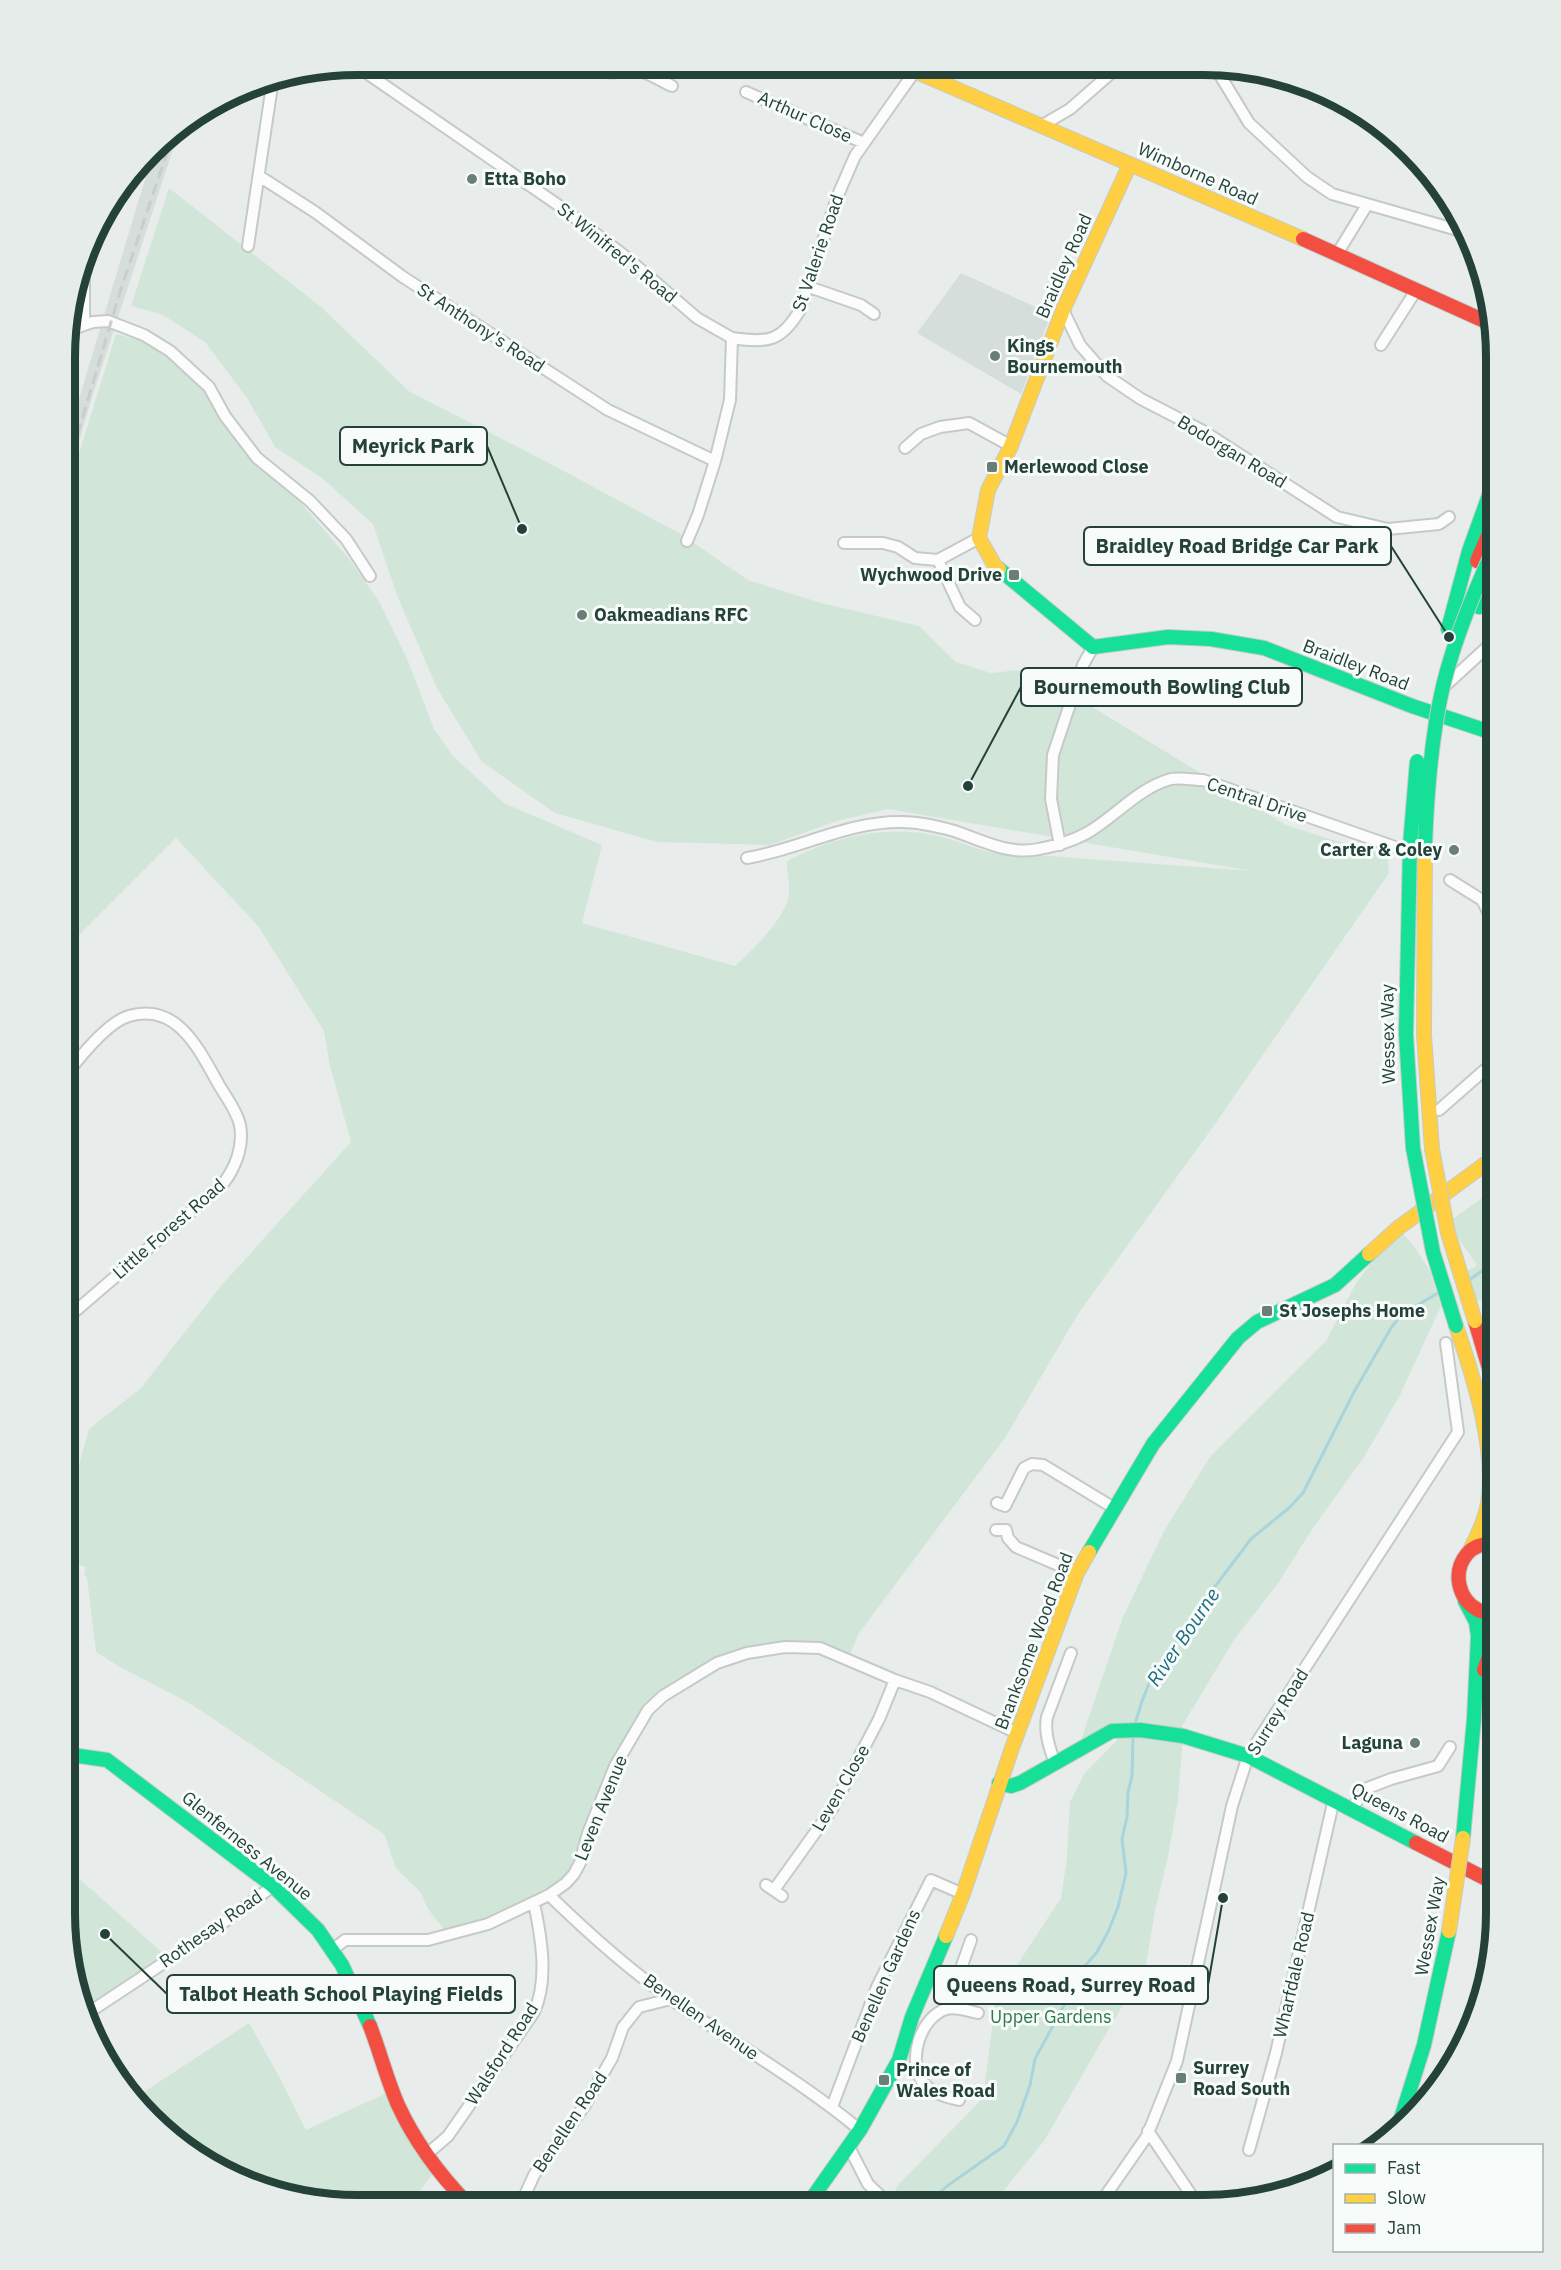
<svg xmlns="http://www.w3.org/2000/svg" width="1561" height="2270" font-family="'IBM Plex Sans',sans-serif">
<rect width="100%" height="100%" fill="#e8edeb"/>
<path fill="#d6dedb" d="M 180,128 L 93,394 L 67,482 L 67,439 L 139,199 L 156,147 L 164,137 Z
M 961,273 L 1051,314 L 1021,394 L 917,333 Z
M 1442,2059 L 1453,2063 L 1447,2076 L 1429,2096 Z"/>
<path fill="#d1e6d8" d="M 169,188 L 321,307 L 410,392 L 547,462 L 679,533 L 748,580 L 821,603 L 919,626 L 956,662 L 991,673 L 1030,669 L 1286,825 L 1336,841 L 1387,851 L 1389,873 L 1215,1124 L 1078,1314 L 1005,1438 L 859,1633 L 848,1659 L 820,1648 L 747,1653 L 663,1696 L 615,1766 L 574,1874 L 534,1903 L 448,1935 L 428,1909 L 421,1893 L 396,1868 L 384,1834 L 191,1704 L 120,1667 L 96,1652 L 87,1578 L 84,1574 L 86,1567 L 65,1562 L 65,1531 L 78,1517 L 76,1475 L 89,1429 L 141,1388 L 220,1287 L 351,1142 L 330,1066 L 324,1031 L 258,926 L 176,838 L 66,948 L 67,492 L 116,334 L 139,340 L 157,349 L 203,390 L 249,456 L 300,502 L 350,560 L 379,601 L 408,661 L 434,729 L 453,756 L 504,803 L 602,845 L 582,923 L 735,966 C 752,951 782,921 788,899 C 791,888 787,872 787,861 C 832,837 887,824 938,836 C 959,841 979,851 1000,854 C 1007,855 1016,854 1023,854 L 1251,871 L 888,809 L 837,821 L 770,845 L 657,842 L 555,813 L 482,762 L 437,688 L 398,598 L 373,524 L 322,478 L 275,447 L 247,398 L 205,342 L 163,315 L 131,306 Z
M 1496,1188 L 1496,1291 L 1488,1297 L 1475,1302 L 1467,1271 L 1477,1265 L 1447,1223 Z
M 1398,1228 L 1414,1246 L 1430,1271 L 1441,1306 L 1400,1395 L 1364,1457 L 1313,1528 L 1279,1582 L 1234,1640 L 1182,1726 L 1183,1736 L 1178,1800 L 1168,1857 L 1155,1910 L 1146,1965 L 1044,2141 L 992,2205 L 885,2205 L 900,2183 L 983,2098 L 996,1997 L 1061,1898 L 1067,1858 L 1070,1802 L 1084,1774 L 1118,1739 L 1121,1730 L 1080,1743 L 1123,1617 L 1164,1531 L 1210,1457 L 1326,1341 L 1356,1283 Z
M 65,1866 L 165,1955 L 86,2007 L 65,1913 Z
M 249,2023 L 281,2080 L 306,2130 L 393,2090 L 436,2169 L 411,2203 L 319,2203 L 245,2183 L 179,2145 L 137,2106 L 133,2099 Z"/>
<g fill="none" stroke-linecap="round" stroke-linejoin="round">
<path stroke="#a9d4db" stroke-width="3" d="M 1469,1280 L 1496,1261
M 1135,1724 L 1142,1701 L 1151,1679 L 1210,1593 L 1251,1539 L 1290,1507 L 1303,1493 L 1354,1392 L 1391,1328 L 1401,1315 L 1438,1293
M 930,2205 L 937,2195 L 947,2186 L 1004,2146 L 1017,2122 L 1030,2085 L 1035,2059 L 1085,1966 L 1097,1952 L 1108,1932 L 1118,1907 L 1126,1873 L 1122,1839 L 1127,1817 L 1128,1792 L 1132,1776 L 1133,1737"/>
<defs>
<path id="street" d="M 355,65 L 561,207 L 626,257 L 697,318 L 732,338
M 594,65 C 612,80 618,68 636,70 C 648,72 661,81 672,86
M 1215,67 L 1249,123 L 1307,177 L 1332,194 L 1468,233
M 746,92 L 864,143
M 1041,126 L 1070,109 L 1118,67
M 259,176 L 315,212 L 403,277 L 608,410 L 715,461
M 248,246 L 273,79
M 1337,254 L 1367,205
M 84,270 L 84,325
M 809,287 L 861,305 L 874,314
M 1063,310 L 1080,345 L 1107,376 L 1141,399 L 1203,431 L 1337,517 L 1388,529 L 1439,524 L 1449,517
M 67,331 L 93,322 L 108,321 L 144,335 L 170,351 L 209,387 L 225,416 L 257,458 L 310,501 L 346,539 L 370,576
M 1381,345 L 1415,292
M 905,448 L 921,434 L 940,427 L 969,423 L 1011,446
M 687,541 L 698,515 L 715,461 L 730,400 L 732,338 C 768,343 781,342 800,310 L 838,195 L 855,156 L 915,71
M 844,543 L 883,543 L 898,547 L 915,558 L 938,560 L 979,538
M 938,560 L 960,607 L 975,620
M 1447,684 L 1496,639
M 1060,845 L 1051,799 L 1053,755 L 1083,665 L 1093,647
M 747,858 C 800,849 848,821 902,822 C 919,822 935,826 951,830 C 980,839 1008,856 1039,849 C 1056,846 1072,841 1087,833 C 1115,817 1138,788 1171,779 C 1180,777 1193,780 1203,780 L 1395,847
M 1450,880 L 1482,900 L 1496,927
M 1439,1110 L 1496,1060
M 65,1320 L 222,1185 C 235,1169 244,1147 240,1125 C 237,1111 226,1097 219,1085 C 199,1050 178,1002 129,1016 C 108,1022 79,1058 66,1075
M 997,1503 L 1005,1506 L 1024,1468 L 1032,1464 L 1043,1465 L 1114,1508
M 996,1530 L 1006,1530 L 1008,1538 L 1016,1547 L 1077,1573
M 1055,1764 C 1050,1748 1044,1734 1047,1717 L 1071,1653
M 1352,1809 L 1365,1789 L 1391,1779 L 1438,1766 L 1450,1747
M 766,1885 L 782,1896
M 774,1890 L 832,1809 L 879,1719 L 895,1680
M 549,1895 C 587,1932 628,1969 671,1999 C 734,2043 801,2081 860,2130
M 332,1950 L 345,1940 L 428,1940 L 488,1924 L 549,1895 L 566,1883 L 574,1874 L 580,1863 L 588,1833 L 615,1766 L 648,1710 L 663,1696 L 717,1663 L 747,1653 L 785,1647 L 820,1648 L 895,1680 L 930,1692 L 1017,1733
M 953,1991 L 971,1940
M 88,2013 L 209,1933 L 273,1886
M 959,2100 C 946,2097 930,2093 922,2081 C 907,2059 921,2017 946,2009 C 956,2006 968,2011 978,2013
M 832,2107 L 877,1987 L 931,1880 L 963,1894
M 1148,2131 L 1198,2205
M 849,2147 L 868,2184 L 890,2205
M 1249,2150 L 1276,2053 L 1334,1799
M 426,2155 L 448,2136 L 534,2012 C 549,1980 541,1936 534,1903
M 521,2204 L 534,2175 L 585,2105 L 612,2058 L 623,2027 L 639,2007 L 671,1999
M 1099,2205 L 1147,2136 L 1177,2061 L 1232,1806 L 1248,1756 L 1458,1432 L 1446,1343"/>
<path id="fast" d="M 999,569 L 1093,647 L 1168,637 L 1211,639 L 1264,648 L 1412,706 L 1496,734
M 1479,607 L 1496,568
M 1448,629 L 1469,551 L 1496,476
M 1410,845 L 1406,1034 L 1413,1148
M 1089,1552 L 1153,1444 L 1238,1338 L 1257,1322 L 1335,1285 L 1369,1254
M 65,1754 L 107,1760 L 273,1886 L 318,1930 L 342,1965 L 370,2026
M 999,1783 L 1011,1786 L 1020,1783 L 1112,1731 L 1140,1730 L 1183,1736 L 1248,1756 L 1416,1843
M 1463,1838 L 1474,1719 L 1478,1636 L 1476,1622 L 1465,1601
M 1396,2134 L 1424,2045 L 1449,1931
M 808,2204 L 860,2130 L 899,2060 L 912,2017 L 946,1936"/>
<path id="slow" d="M 903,66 L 1303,239
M 999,569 L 995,566 L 979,538 L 988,490 L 1011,446 L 1063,310 L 1130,164
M 1425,845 L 1424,1035 L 1432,1149
M 1369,1254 L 1398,1228 L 1496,1156
M 1456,1326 C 1473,1375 1497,1451 1488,1503 C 1485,1520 1478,1535 1470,1550
M 946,1936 L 963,1894 L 1012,1748 L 1077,1573 L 1089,1552"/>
<path id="jam" d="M 1303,239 L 1489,323
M 1477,561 L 1496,517
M 1475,1321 L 1496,1392
M 1496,1542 C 1485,1544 1474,1545 1467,1554 C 1452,1572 1458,1599 1478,1610 C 1483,1613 1490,1613 1496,1614
M 1484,1670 L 1496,1637
M 1416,1843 L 1496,1884
M 370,2026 C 380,2052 387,2080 398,2105 C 415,2142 439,2174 467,2203"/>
</defs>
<use href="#street" stroke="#c5cac8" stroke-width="14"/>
<use href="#fast" stroke="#c3cbc8" stroke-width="16"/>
<use href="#slow" stroke="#c3cbc8" stroke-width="16"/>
<use href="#jam" stroke="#c3cbc8" stroke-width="16"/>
<use href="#street" stroke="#fcfcfc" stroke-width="10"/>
<use href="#fast" stroke="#16e098" stroke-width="14"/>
<use href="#slow" stroke="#ffcf43" stroke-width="14"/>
<use href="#jam" stroke="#f24e42" stroke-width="14"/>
<path stroke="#c9cdcc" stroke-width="3" stroke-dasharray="12 6" stroke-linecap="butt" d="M 67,470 L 119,295 L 174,132"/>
<defs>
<path id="fast-bridge" d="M 1410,845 L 1417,761
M 1425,845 C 1427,791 1431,738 1443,686 C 1455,637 1475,590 1496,544
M 1413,1148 L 1433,1252 L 1456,1326"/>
<path id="slow-bridge" d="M 1432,1149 L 1448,1233 L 1475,1321
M 1449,1931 L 1463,1838"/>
</defs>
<use href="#fast-bridge" stroke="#c3ccc9" stroke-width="16" stroke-linecap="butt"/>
<use href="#slow-bridge" stroke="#c3ccc9" stroke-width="16" stroke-linecap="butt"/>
<use href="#fast-bridge" stroke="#16e098" stroke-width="14"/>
<use href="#slow-bridge" stroke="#ffcf43" stroke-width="14"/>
</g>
<g fill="#697e78" stroke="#f7fbf9" stroke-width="2">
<circle cx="472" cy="179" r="6"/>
<circle cx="995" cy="356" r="6"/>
<rect x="986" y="461" width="12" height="12" rx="3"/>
<rect x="1008" y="569" width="12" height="12" rx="3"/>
<circle cx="582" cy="615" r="6"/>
<circle cx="1454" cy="850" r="6"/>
<rect x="1261" y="1305" width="12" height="12" rx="3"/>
<circle cx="1415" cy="1743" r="6"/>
<rect x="1175" y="2072" width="12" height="12" rx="3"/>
<rect x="878" y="2074" width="12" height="12" rx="3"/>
</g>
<g text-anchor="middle" stroke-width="6" stroke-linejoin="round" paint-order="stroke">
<g font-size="18" fill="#24423a" stroke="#f7fbf9">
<text transform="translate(805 117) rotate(24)" y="6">Arthur Close</text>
<text transform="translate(1198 174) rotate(24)" y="6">Wimborne Road</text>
<text transform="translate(617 253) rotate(39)" y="6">St Winifred's Road</text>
<text transform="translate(818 253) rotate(-71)" y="6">St Valerie Road</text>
<text transform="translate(1064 266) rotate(-66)" y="6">Braidley Road</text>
<text transform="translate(481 328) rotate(33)" y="6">St Anthony's Road</text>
<text transform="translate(1232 452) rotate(31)" y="6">Bodorgan Road</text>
<text transform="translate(1356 665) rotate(21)" y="6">Braidley Road</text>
<text transform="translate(1257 800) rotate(19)" y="6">Central Drive</text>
<text transform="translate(1388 1034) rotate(-91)" y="6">Wessex Way</text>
<text transform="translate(169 1229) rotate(-41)" y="6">Little Forest Road</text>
<text transform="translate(1034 1641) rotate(-69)" y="6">Branksome Wood Road</text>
<text transform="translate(1278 1712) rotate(-58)" y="6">Surrey Road</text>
<text transform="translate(841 1788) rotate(-60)" y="6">Leven Close</text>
<text transform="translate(601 1808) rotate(-68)" y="6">Leven Avenue</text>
<text transform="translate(1400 1813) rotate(28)" y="6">Queens Road</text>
<text transform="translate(247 1846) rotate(39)" y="6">Glenferness Avenue</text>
<text transform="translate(1430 1926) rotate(-80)" y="6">Wessex Way</text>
<text transform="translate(211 1929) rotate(-35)" y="6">Rothesay Road</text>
<text transform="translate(1294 1975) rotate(-77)" y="6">Wharfdale Road</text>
<text transform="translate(886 1976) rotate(-66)" y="6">Benellen Gardens</text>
<text transform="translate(701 2017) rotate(35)" y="6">Benellen Avenue</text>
<text transform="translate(502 2054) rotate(-57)" y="6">Walsford Road</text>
<text transform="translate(570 2122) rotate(-56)" y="6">Benellen Road</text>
</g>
<g font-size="18" font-weight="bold" fill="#24423a" stroke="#f7fbf9" text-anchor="start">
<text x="484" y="185">Etta Boho</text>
<text x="1007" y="352">Kings<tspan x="1007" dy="21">Bournemouth</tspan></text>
<text x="1004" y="473">Merlewood Close</text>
<text x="1002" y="581" text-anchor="end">Wychwood Drive</text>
<text x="594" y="621">Oakmeadians RFC</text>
<text x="1442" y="856" text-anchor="end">Carter &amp; Coley</text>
<text x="1279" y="1317">St Josephs Home</text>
<text x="1403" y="1749" text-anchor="end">Laguna</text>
<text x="1193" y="2074">Surrey<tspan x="1193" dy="21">Road South</tspan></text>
<text x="896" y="2076">Prince of<tspan x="896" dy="21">Wales Road</tspan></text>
</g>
<g font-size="18" fill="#2d7a4b" stroke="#f7fbf9">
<text x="1051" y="2023">Upper Gardens</text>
</g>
<g font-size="20" font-style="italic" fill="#1c6f80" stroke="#f7fbf9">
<text transform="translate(1183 1637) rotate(-56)" y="7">River Bourne</text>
</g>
</g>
<path d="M0 0H1561V2270H0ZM357 75H1204A282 282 0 0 1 1486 357V1913A282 282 0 0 1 1204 2195H357A282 282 0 0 1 75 1913V357A282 282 0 0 1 357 75Z" fill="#e6ecea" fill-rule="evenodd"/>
<path fill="none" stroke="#24423a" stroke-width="8" d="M357 75H1204A282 282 0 0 1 1486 357V1913A282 282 0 0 1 1204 2195H357A282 282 0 0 1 75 1913V357A282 282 0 0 1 357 75Z"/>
<path fill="none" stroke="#24423a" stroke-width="2" d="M522 529L487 446M1449 637L1391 546M968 786L1021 687M1223 1898L1208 1985M105 1934L167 1994"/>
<g fill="#24423a" stroke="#f7fbf9" stroke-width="2">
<circle cx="522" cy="529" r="6"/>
<circle cx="1449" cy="637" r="6"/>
<circle cx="968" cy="786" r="6"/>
<circle cx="1223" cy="1898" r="6"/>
<circle cx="105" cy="1934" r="6"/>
</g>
<g fill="#f7fbf9" stroke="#24423a" stroke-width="2">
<rect x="340" y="427" width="147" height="38" rx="6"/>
<rect x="1084" y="527" width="307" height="38" rx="6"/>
<rect x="1021" y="668" width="281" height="38" rx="6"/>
<rect x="934" y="1966" width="274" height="38" rx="6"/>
<rect x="167" y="1975" width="348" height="38" rx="6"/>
</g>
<g font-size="20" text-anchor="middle" font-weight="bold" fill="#24423a">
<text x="413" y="453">Meyrick Park</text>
<text x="1237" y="553">Braidley Road Bridge Car Park</text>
<text x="1162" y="694">Bournemouth Bowling Club</text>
<text x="1071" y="1992">Queens Road, Surrey Road</text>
<text x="341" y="2001">Talbot Heath School Playing Fields</text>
</g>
<rect x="1333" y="2144" width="210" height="108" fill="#f7fbf9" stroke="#a3b1ad" stroke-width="1.5"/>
<rect x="1345" y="2164" width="30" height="9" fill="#16e098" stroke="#a3b1ad" stroke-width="1.5"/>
<text x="1387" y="2174" font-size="18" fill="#24423a">Fast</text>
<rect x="1345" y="2194" width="30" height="9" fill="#ffcf43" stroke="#a3b1ad" stroke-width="1.5"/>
<text x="1387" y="2204" font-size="18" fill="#24423a">Slow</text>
<rect x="1345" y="2224" width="30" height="9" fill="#f24e42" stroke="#a3b1ad" stroke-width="1.5"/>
<text x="1387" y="2234" font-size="18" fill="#24423a">Jam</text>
</svg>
